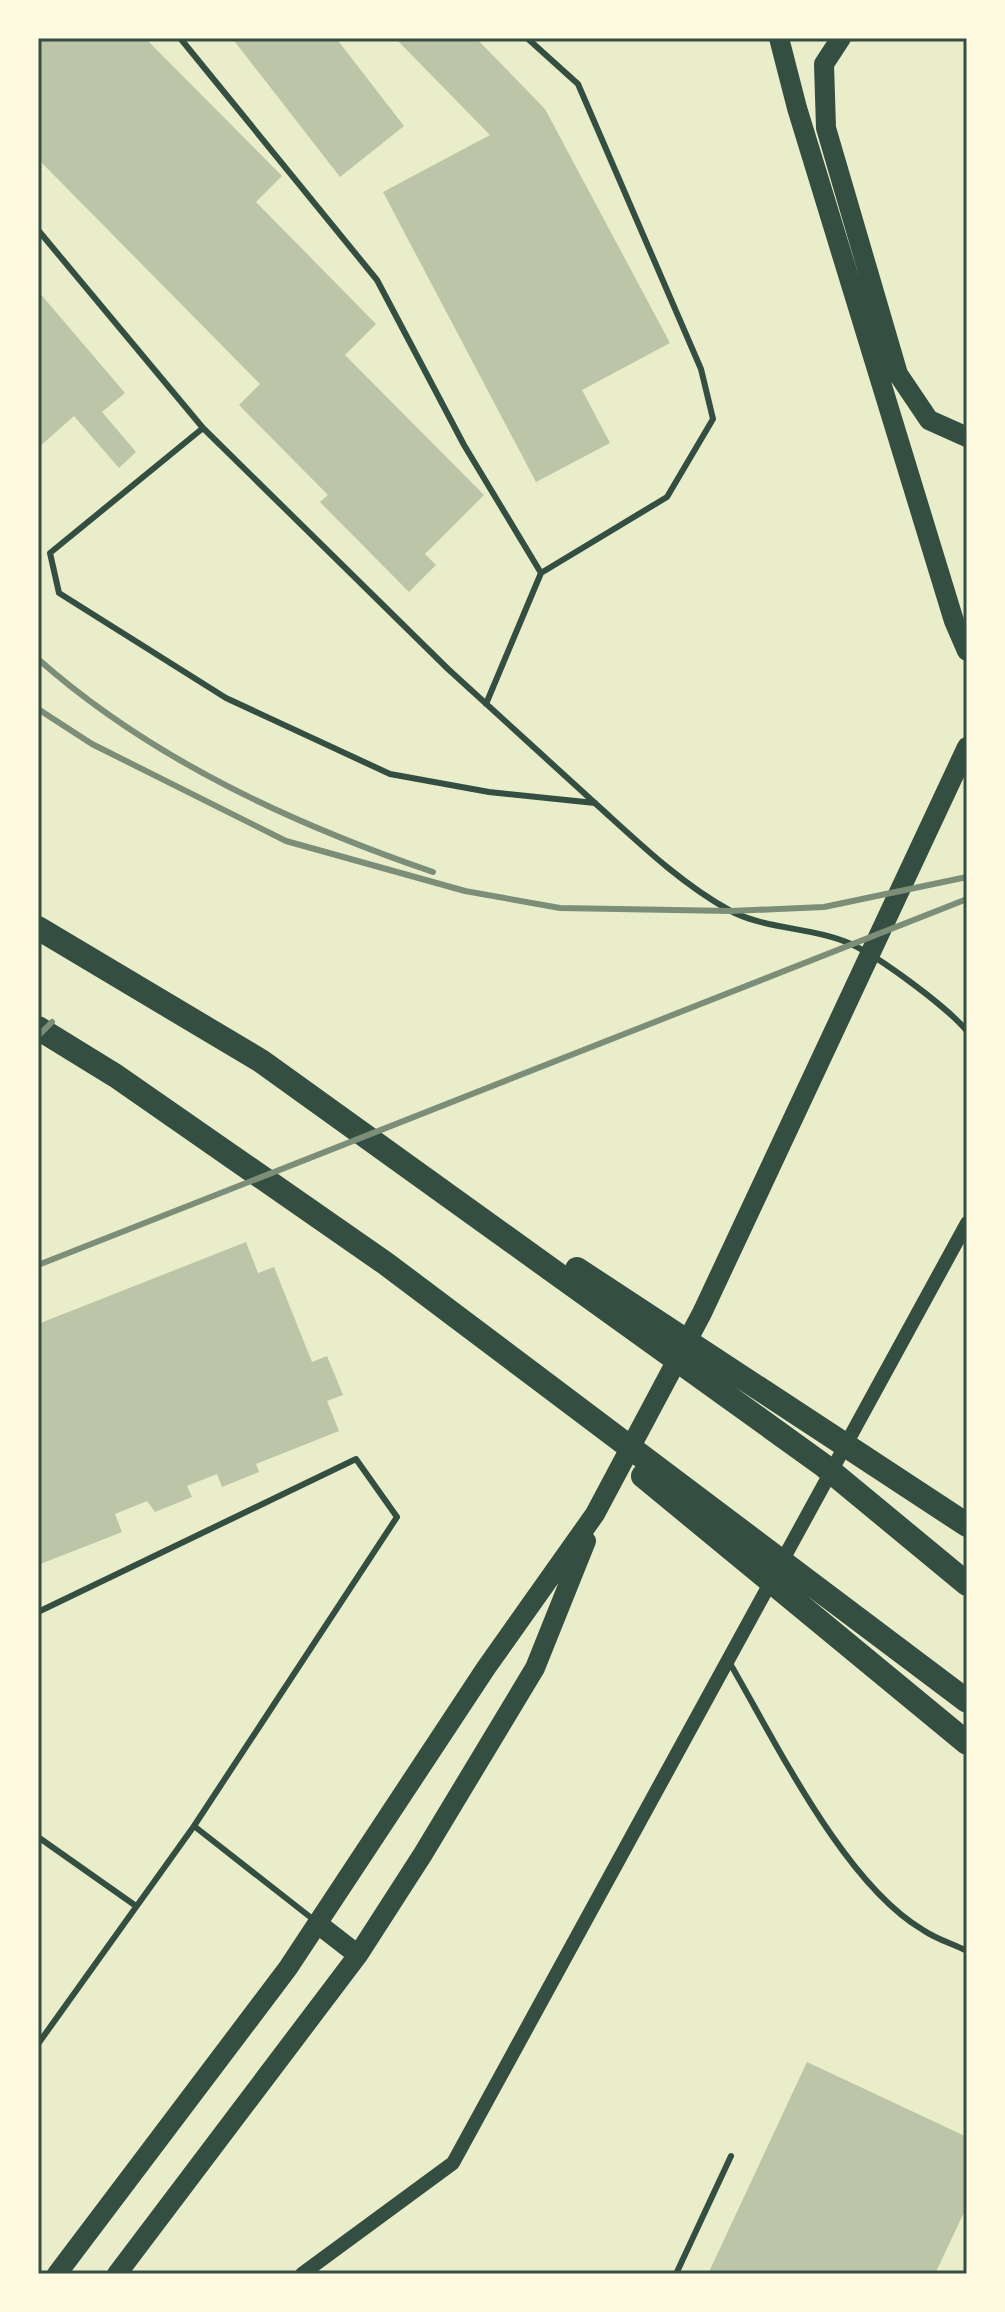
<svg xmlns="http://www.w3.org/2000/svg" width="1005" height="2312" font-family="'Golos Text',sans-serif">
<rect width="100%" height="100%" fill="#e9edc9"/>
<path fill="#bcc5a7" d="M 38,38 L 145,38 L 282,176 L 256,202 L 376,324 L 345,355 L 484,495 L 425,554 L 436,565 L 409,592 L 320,502 L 328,495 L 239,405 L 260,384 L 38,159 Z
M 232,38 L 336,38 L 404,126 L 340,177 Z
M 395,38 L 476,38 L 545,109 L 670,343 L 582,390 L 610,443 L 536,482 L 383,192 L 490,135 Z
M 38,291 L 125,393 L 102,412 L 136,452 L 119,468 L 74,416 L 38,448 Z
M 246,1242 L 258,1273 L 274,1267 L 312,1362 L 327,1356 L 343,1395 L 327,1401 L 339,1431 L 256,1464 L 259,1472 L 222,1487 L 217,1474 L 187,1486 L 192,1497 L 155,1512 L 147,1501 L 115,1514 L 122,1532 L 38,1565 L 38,1324 Z
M 807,2062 L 967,2137 L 967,2206 L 935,2274 L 708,2274 Z"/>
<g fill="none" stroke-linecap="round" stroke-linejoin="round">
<path stroke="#344e41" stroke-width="6" d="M 180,38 L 377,280 L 464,445 L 541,573 L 486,704
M 527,38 L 578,84 L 701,369 L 713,419 L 667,497 L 541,573
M 38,230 L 203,428
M 595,803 L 489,792 L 390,774 L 226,698 L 59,593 L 50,553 L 203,428 L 448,669 C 497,714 547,759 596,804 C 637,841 680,883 729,910 C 765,930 814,927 851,944 C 881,958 947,1007 967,1031
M 38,1612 L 356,1459 L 397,1517 L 194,1826
M 728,1660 C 775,1740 843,1883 923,1930 C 936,1939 953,1944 967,1951
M 38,1837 L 136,1906
M 38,2044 L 194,1826 L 314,1920
M 676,2274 L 731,2156"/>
<path stroke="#344e41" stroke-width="14" d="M 302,2274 L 453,2163 L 967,1223"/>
<path stroke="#344e41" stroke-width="20" d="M 779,38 L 797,108 L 954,621 L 967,651
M 841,38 L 824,64 L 826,128 L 898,374 L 929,420 L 967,437
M 318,1924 L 358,1955
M 57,2274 L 288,1968 L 486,1668 L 595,1514 L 702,1313 L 967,747
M 117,2274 L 358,1955 L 423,1854 L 535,1668 L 586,1541"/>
<path stroke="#344e41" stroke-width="24" d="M 38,928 L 261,1061 L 823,1465 L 967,1584
M 38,1028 L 116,1076 L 385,1263 L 967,1701
M 577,1269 L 967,1525
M 643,1476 L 967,1743"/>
<path stroke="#7c8e77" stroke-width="6" d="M 38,659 C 151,759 291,823 433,872
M 38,709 L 92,744 L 286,841 L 465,891 L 560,908 L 731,911 L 824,907 L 967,877
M 38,1036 L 52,1022
M 38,1265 L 967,899"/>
</g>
<rect width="1005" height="2312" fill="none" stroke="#fefae0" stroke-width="80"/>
<rect x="40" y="40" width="925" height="2232" fill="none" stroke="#344e41" stroke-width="3"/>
</svg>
